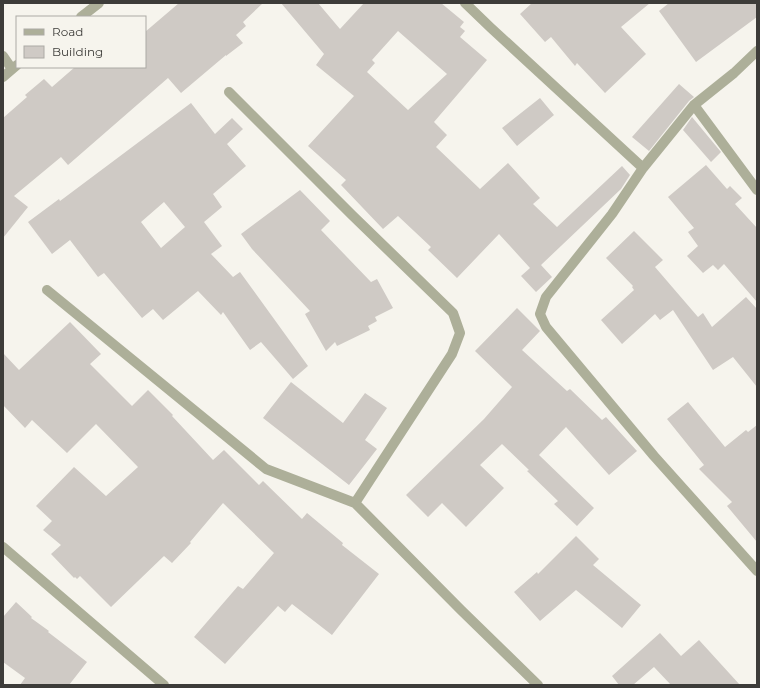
<svg xmlns="http://www.w3.org/2000/svg" width="760" height="688" font-family="Montserrat,sans-serif">
<rect width="100%" height="100%" fill="#f6f4ed"/>
<path fill="#cfcac5" fill-rule="evenodd" d="M 179,3 L 263,3 L 243,22 L 246,26 L 236,35 L 243,43 L 226,56 L 226,55 L 181,93 L 168,78 L 68,165 L 61,157 L 14,196 L 28,207 L 3,238 L 3,118 L 27,97 L 25,95 L 44,79 L 52,87 L 75,67 L 145,67 L 145,32 Z
M 281,3 L 318,3 L 340,29 L 364,3 L 441,3 L 464,22 L 460,27 L 465,31 L 460,37 L 487,60 L 434,122 L 447,135 L 436,147 L 480,189 L 508,163 L 540,198 L 533,204 L 557,227 L 622,166 L 630,175 L 621,189 L 541,265 L 552,277 L 536,292 L 521,276 L 530,268 L 499,234 L 457,278 L 428,250 L 431,247 L 398,216 L 383,229 L 341,185 L 346,180 L 308,146 L 354,96 L 316,65 L 324,54 ZM 398,31 L 447,74 L 408,110 L 367,72 L 375,63 L 372,60 Z
M 532,3 L 650,3 L 621,27 L 646,54 L 605,93 L 577,63 L 575,66 L 551,37 L 545,42 L 520,14 Z
M 669,3 L 757,3 L 757,17 L 696,62 L 659,11 Z
M 679,84 L 694,97 L 689,101 L 649,151 L 632,137 Z
M 540,98 L 554,115 L 517,146 L 502,128 Z
M 191,103 L 215,134 L 232,118 L 243,129 L 227,144 L 246,166 L 213,194 L 222,207 L 204,222 L 222,246 L 211,254 L 233,277 L 240,272 L 308,366 L 293,379 L 261,342 L 250,350 L 223,312 L 221,315 L 198,291 L 163,320 L 153,309 L 142,318 L 104,273 L 98,277 L 70,240 L 52,254 L 28,222 L 59,199 L 60,201 ZM 164,202 L 185,227 L 161,248 L 141,222 Z
M 692,117 L 721,152 L 711,162 L 683,130 Z
M 706,165 L 727,189 L 730,186 L 742,198 L 735,204 L 757,228 L 757,302 L 724,264 L 718,270 L 713,265 L 703,273 L 687,256 L 698,246 L 688,232 L 694,228 L 668,197 Z
M 300,190 L 330,221 L 321,230 L 371,282 L 377,279 L 393,308 L 375,317 L 377,321 L 368,326 L 370,330 L 337,346 L 335,342 L 326,351 L 305,314 L 310,311 L 252,249 L 241,234 Z
M 634,231 L 663,260 L 655,267 L 698,317 L 703,313 L 712,327 L 746,297 L 757,309 L 757,387 L 733,357 L 713,370 L 673,310 L 660,320 L 655,314 L 622,344 L 601,320 L 634,290 L 632,287 L 633,286 L 606,258 Z
M 517,308 L 540,331 L 522,350 L 567,391 L 570,389 L 602,420 L 606,417 L 637,451 L 609,475 L 566,427 L 539,455 L 594,508 L 577,526 L 554,504 L 558,501 L 527,471 L 529,470 L 502,444 L 480,465 L 504,488 L 466,527 L 442,503 L 428,517 L 406,495 L 484,419 L 512,387 L 475,351 Z
M 70,322 L 101,354 L 90,364 L 132,406 L 148,390 L 173,415 L 172,416 L 213,460 L 224,450 L 259,485 L 263,481 L 302,519 L 307,513 L 343,543 L 342,545 L 379,574 L 332,635 L 292,604 L 285,612 L 278,606 L 225,664 L 194,637 L 238,586 L 243,589 L 274,553 L 223,503 L 190,542 L 191,543 L 172,563 L 164,556 L 111,607 L 80,576 L 77,579 L 75,577 L 74,578 L 51,554 L 61,545 L 43,530 L 52,521 L 36,506 L 74,467 L 106,496 L 138,467 L 96,424 L 67,453 L 32,420 L 25,428 L 3,405 L 3,353 L 19,370 Z
M 291,382 L 343,423 L 365,393 L 387,408 L 365,440 L 377,449 L 349,485 L 263,418 Z
M 688,402 L 725,447 L 746,430 L 748,432 L 757,425 L 757,542 L 727,506 L 732,502 L 699,469 L 704,465 L 667,419 Z
M 576,536 L 599,559 L 593,565 L 641,605 L 622,628 L 576,590 L 540,621 L 514,592 L 537,572 L 538,574 Z
M 16,602 L 32,617 L 31,618 L 49,631 L 48,632 L 87,662 L 69,685 L 20,685 L 25,678 L 3,662 L 3,617 Z
M 660,633 L 681,656 L 699,640 L 740,685 L 671,685 L 654,667 L 633,685 L 619,685 L 612,676 Z"/>
<g fill="none" stroke-linecap="round" stroke-linejoin="round">
<path stroke="#adaf99" stroke-width="10" d="M 465,3 L 491,28 L 643,168
M 81,17 L 99,3
M 757,51 L 734,73 L 694,105 L 643,168 L 612,214 L 546,297 L 540,314 L 546,327 L 654,456 L 757,571
M 3,56 L 12,69
M 3,77 L 17,65
M 229,92 L 352,215 L 453,313 L 460,333 L 452,354 L 355,503
M 694,105 L 757,190
M 47,290 L 266,469 L 355,503 L 461,610 L 538,685
M 3,547 L 164,685"/>
</g>
<rect width="760" height="688" fill="none" stroke="#3d3c39" stroke-width="8"/>
<rect x="16" y="16" width="130" height="52" fill="#f6f4ed" stroke="#acaaa5"/>
<rect x="24" y="29" width="20" height="6" fill="#adaf99" stroke="#acaaa5"/>
<text x="52" y="36" font-size="12" fill="#3d3c39">Road</text>
<rect x="24" y="46" width="20" height="12" fill="#cfcac5" stroke="#acaaa5"/>
<text x="52" y="56" font-size="12" fill="#3d3c39">Building</text>
</svg>
